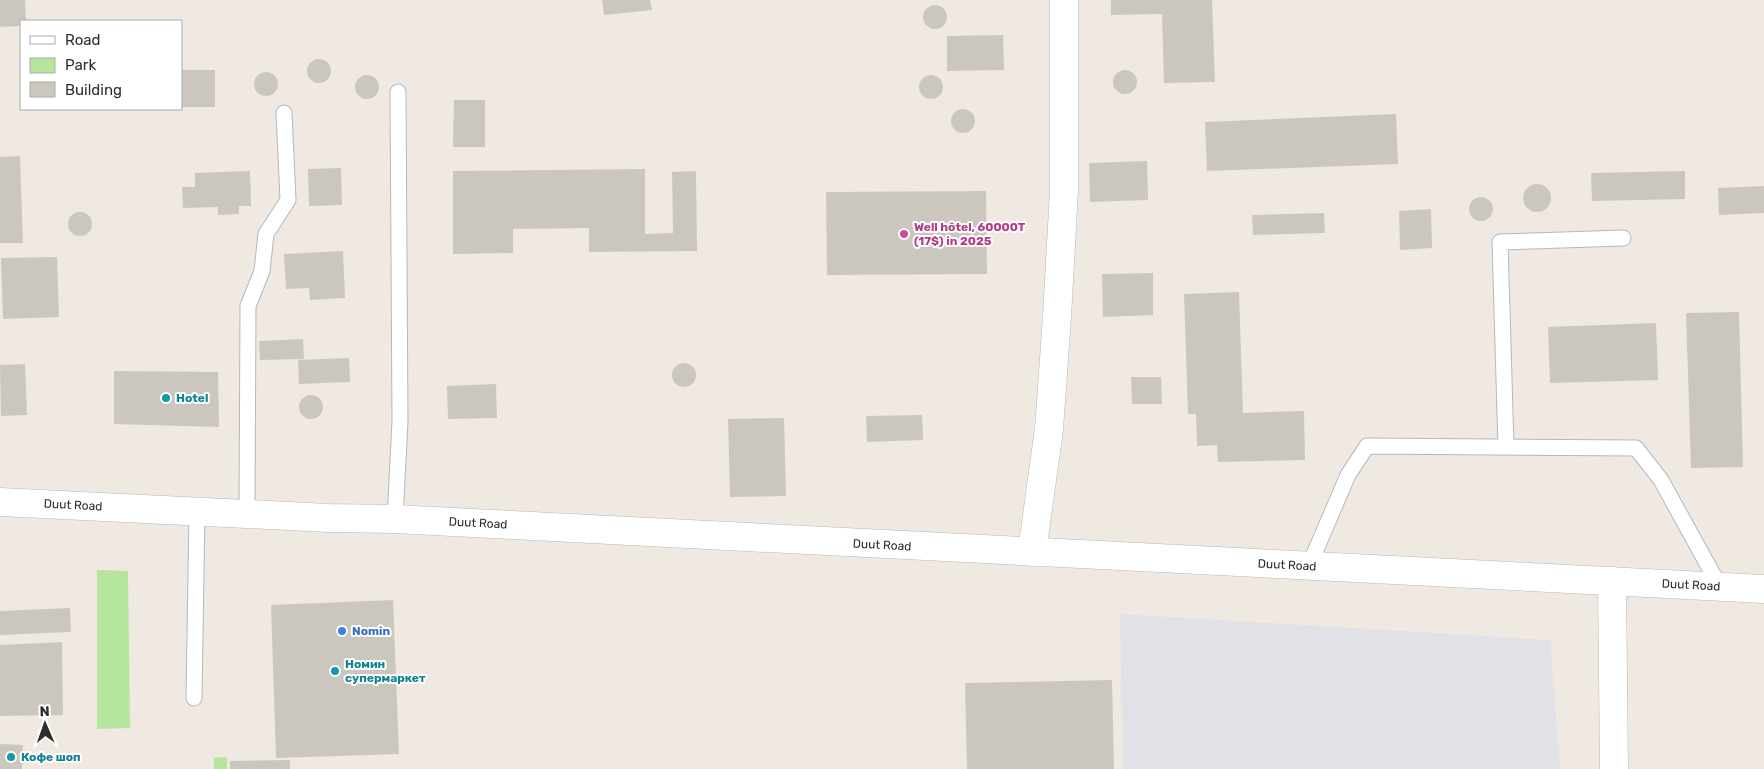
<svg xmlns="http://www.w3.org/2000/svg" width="1764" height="769" font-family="Rubik,sans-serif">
<rect width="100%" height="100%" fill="#efe9e1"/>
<path fill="#e3e1e8" d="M 1120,614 L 1550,640 L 1560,769 L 1123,769 Z"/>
<path fill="#b6e59e" d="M 97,570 L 128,571 L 130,728 L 97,729 Z
M 227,757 L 227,769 L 214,769 L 214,758 Z"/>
<path fill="#cbc7bf" d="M 0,0 L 25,0 L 26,21 L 21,21 L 21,26 L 0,27 Z
M 602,0 L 650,0 L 652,10 L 604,15 Z
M 1111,0 L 1212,0 L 1215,82 L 1164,83 L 1162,14 L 1111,15 Z
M923 17a12 12 0 1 1 24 0a12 12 0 1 1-24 0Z
M 1003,35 L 1004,70 L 947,71 L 947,36 Z
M307 71a12 12 0 1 1 24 0a12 12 0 1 1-24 0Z
M1113 82a12 12 0 1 1 24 0a12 12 0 1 1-24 0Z
M 181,70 L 215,70 L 215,107 L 181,107 Z
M254 84a12 12 0 1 1 24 0a12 12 0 1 1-24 0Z
M919 87a12 12 0 1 1 24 0a12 12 0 1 1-24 0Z
M355 87a12 12 0 1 1 24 0a12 12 0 1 1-24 0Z
M 454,100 L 485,100 L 485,147 L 453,147 Z
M951 121a12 12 0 1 1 24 0a12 12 0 1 1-24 0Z
M 1396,114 L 1398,164 L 1207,171 L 1205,122 Z
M 20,156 L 23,243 L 0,243 L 0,157 Z
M 1147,161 L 1148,200 L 1090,202 L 1089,163 Z
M 341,168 L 342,205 L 309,206 L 308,169 Z
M 645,169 L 645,234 L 673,233 L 672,172 L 696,171 L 697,251 L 589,252 L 589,228 L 513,229 L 513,253 L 453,254 L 453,171 Z
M 250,171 L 251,206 L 239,206 L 239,214 L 218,215 L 218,207 L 183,208 L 182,187 L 195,187 L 195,173 Z
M 1685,171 L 1685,199 L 1592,201 L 1591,173 Z
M1523 198a14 14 0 1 1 28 0a14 14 0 1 1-28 0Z
M 1764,186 L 1764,213 L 1719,215 L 1718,188 Z
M 986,191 L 987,274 L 827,275 L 826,192 Z
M1469 209a12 12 0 1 1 24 0a12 12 0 1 1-24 0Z
M 1431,209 L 1432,248 L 1400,250 L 1399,211 Z
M68 224a12 12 0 1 1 24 0a12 12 0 1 1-24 0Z
M 1324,213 L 1325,233 L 1253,235 L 1252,215 Z
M 343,251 L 345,298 L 310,300 L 309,288 L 286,289 L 284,254 Z
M 57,257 L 59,317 L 3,319 L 1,258 Z
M 1153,273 L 1153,315 L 1103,317 L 1102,274 Z
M 1239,292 L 1243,413 L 1304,411 L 1305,460 L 1218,462 L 1217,445 L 1197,446 L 1196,414 L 1188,414 L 1184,294 Z
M 1739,312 L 1743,467 L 1691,468 L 1686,313 Z
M 1656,323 L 1658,380 L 1550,383 L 1548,327 Z
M 303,339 L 304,359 L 260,360 L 259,341 Z
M 349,358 L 350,382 L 299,384 L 298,360 Z
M672 375a12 12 0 1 1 24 0a12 12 0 1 1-24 0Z
M 25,364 L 27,415 L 1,416 L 0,365 Z
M 114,371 L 218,372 L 219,427 L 114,424 Z
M 1131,377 L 1161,377 L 1162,404 L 1132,404 Z
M 496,384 L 497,418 L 448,419 L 447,386 Z
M299 407a12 12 0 1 1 24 0a12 12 0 1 1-24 0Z
M 922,415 L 923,440 L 867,442 L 866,416 Z
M 784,418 L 786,496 L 730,497 L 728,419 Z
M 393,600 L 399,754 L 276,758 L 271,605 Z
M 70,608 L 71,632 L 0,635 L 0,611 Z
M 62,642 L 63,715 L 0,716 L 0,645 Z
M 1112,680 L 1114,769 L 967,769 L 965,683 Z
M 0,744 L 23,745 L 22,769 L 0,769 Z
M 290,760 L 290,769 L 230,769 L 230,761 Z"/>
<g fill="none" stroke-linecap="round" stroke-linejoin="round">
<defs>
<path id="service" d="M 1506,447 L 1500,242 L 1623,238
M 247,514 L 248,306 L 262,271 L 266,234 L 288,200 L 284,113
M 395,519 L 400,421 L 398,92
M 1309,566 L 1348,475 L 1367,446 L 1636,448 L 1661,480 L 1720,587
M 194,698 L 197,511"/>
<path id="minor" d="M 1032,552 L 1049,429 L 1057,317 L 1064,190 L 1064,0
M 1612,581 L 1614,769"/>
<path id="secondary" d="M 0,502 L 329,518 L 395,519 L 1764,589"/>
</defs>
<use href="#service" stroke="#b4b7c1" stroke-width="17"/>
<use href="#minor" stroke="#b4b7c1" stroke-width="29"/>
<use href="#secondary" stroke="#b4b7c1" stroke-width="29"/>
<use href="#service" stroke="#fff" stroke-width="15"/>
<use href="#minor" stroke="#fff" stroke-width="28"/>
<use href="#secondary" stroke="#fff" stroke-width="28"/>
</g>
<circle fill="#d1479c" stroke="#fff" stroke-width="2" cx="904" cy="234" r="5"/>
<g fill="#0f9aa8" stroke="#fff" stroke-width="2">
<circle cx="166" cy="398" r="5"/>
<circle cx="335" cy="671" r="5"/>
<circle cx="11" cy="757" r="5"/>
</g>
<circle fill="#3f7fe0" stroke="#fff" stroke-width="2" cx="342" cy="631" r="5"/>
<g text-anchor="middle" stroke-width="4" stroke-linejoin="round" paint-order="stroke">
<g font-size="12" font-weight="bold" fill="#b23c85" stroke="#fff" text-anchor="start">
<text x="914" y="231">Well hôtel, 60000T<tspan x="914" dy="14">(17$) in 2025</tspan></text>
</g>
<g font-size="12" font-weight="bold" fill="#0d838f" stroke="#fff" text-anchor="start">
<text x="176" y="402">Hotel</text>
<text x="345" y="668">Номин<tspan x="345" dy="14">супермаркет</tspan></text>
<text x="21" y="761">Кофе шоп</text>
</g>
<g font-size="12" fill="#2e2e2e" stroke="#fff">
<text transform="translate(73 505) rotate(3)" y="4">Duut Road</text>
<text transform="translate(478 523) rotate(3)" y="4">Duut Road</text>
<text transform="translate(882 545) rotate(3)" y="4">Duut Road</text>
<text transform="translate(1287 565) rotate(3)" y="4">Duut Road</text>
<text transform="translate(1691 585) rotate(3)" y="4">Duut Road</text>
</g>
<g font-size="12" font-weight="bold" fill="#366cbe" stroke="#fff" text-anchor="start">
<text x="352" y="635">Nomin</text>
</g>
</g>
<rect x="20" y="20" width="162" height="90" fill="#ffffff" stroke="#ababab"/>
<rect x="30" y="36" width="25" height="8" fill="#ffffff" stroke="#ababab"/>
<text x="65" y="45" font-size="15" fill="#2e2e2e">Road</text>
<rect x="30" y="58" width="25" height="15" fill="#b6e59e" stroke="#ababab"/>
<text x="65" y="70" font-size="15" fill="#2e2e2e">Park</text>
<rect x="30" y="82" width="25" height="15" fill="#cbc7bf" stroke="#ababab"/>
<text x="65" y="95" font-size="15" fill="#2e2e2e">Building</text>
<g transform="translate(45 724) rotate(358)" stroke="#ffffff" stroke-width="4" paint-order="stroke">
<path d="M0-4L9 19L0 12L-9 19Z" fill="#2e2e2e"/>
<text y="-8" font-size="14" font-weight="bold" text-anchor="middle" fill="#2e2e2e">N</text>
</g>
</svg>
